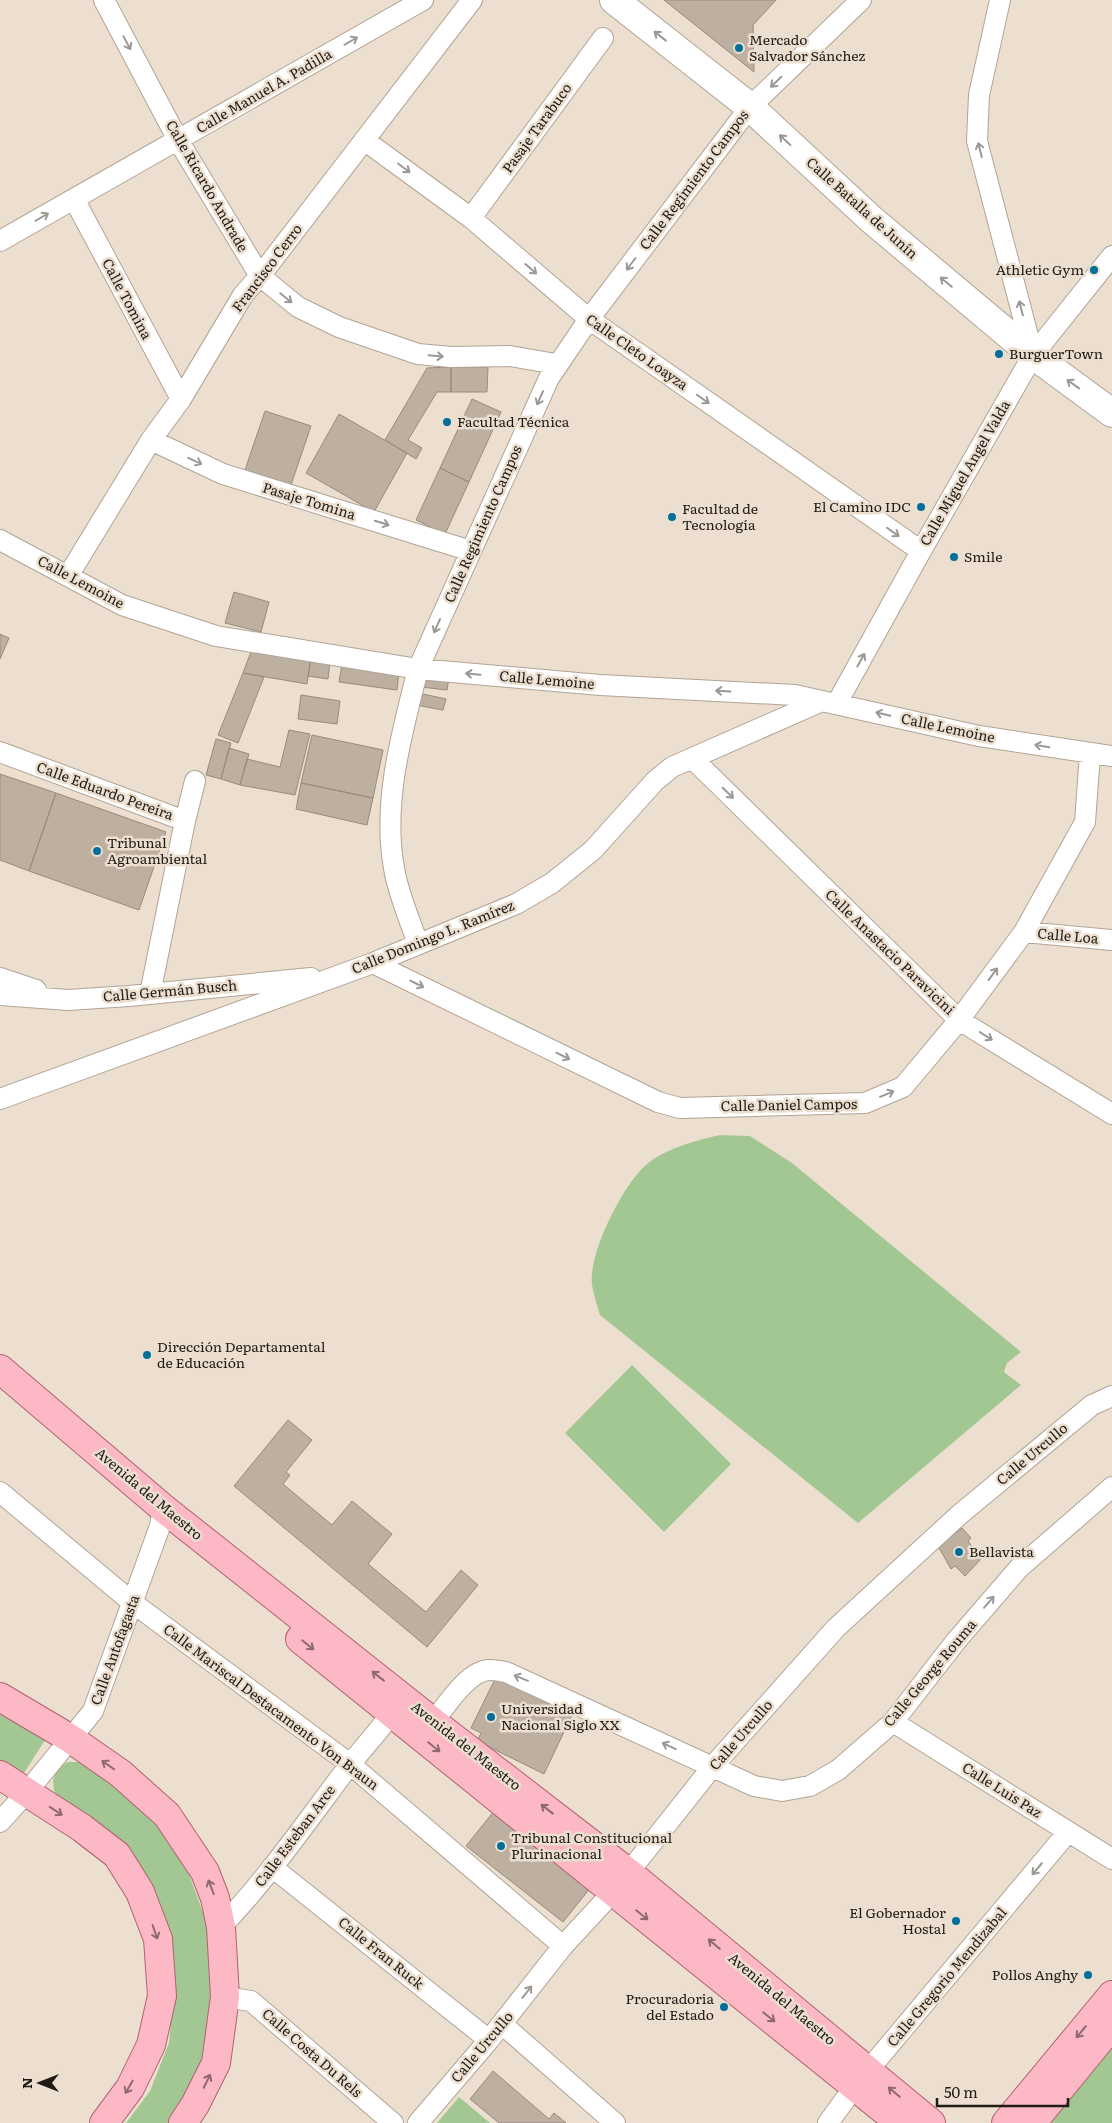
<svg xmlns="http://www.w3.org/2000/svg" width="1112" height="2123" font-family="Literata,serif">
<rect width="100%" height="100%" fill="#ecdfcf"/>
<path fill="#a3c792" d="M 720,1135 L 750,1136 L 792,1163 L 1021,1352 L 1007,1363 L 1004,1372 L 1021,1385 L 858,1523 L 600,1315 C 597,1306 594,1295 592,1285 C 588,1254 622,1186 646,1165 C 664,1149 697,1140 720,1135 Z
M 632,1365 L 731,1464 L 664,1532 L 565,1433 Z
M 0,1711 L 45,1740 L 24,1773 L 19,1773 L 0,1762 Z
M 68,1762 L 80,1762 L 148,1812 L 182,1855 L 205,1918 L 214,1985 L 205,2055 L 174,2123 L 126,2123 L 150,2091 L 169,2043 L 175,1978 L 166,1920 L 141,1866 L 97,1822 L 59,1798 L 54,1791 L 53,1781 L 57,1768 Z
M 1112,2048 L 1112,2123 L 1051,2123 Z
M 459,2097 L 490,2123 L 437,2123 Z"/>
<path fill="#bdb0a1" stroke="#978b7d" d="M 664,0 L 776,0 L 753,25 L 754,72 Z
M 451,367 L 488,367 L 487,392 L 451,392 Z
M 451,367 L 451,392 L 437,392 L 408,440 L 422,448 L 416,459 L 385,440 L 427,368 Z
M 472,399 L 501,412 L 469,482 L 440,468 Z
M 265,411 L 311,426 L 291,485 L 245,470 Z
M 339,414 L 407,453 L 374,512 L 306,473 Z
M 440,468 L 469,482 L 445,534 L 416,520 Z
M 234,592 L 269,602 L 261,632 L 225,623 Z
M 0,634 L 9,638 L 0,659 Z
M 252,649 L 311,658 L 307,684 L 243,673 Z
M 311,658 L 330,661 L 328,679 L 308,676 Z
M 342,664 L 399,672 L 397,690 L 339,682 Z
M 243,673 L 264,677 L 238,743 L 218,735 Z
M 423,675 L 449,678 L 447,690 L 421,687 Z
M 418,693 L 446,699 L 443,710 L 416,705 Z
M 301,695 L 340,701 L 337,724 L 298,719 Z
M 289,730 L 310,734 L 295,795 L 240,785 L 247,759 L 280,767 Z
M 312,735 L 383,750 L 373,798 L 301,783 Z
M 216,739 L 231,743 L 221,779 L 206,775 Z
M 229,748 L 249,754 L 240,785 L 221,779 Z
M 0,774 L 56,793 L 29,871 L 0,860 Z
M 301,783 L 373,798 L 367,825 L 296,809 Z
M 56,793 L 166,832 L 139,910 L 29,871 Z
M 288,1420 L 312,1440 L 286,1472 L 290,1475 L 283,1484 L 332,1525 L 352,1501 L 392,1534 L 368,1564 L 426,1612 L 461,1570 L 478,1585 L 427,1647 L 234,1486 Z
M 962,1528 L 971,1538 L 968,1541 L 981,1559 L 965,1576 L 955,1566 L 951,1569 L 938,1546 Z
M 496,1677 L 572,1715 L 544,1774 L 477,1741 L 481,1733 L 471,1728 Z
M 499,1805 L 595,1882 L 563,1922 L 466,1846 Z
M 493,2071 L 549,2119 L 554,2113 L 566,2123 L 499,2123 L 470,2099 Z"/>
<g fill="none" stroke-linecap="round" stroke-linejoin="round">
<defs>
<path id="street" d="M 104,0 L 178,140 L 260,276 L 298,307 L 339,327 L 418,354 L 451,357 L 510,356 L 550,363 L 557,366
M 1000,0 L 979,95 L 977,141 L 1033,355
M 364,140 L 471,218 L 589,319 L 921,551
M 74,199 L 181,399
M 471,218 L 603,38
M 0,241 L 423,0
M 151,440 L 223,474 L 471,551
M 0,540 L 122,605 L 216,636 L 418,669 L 600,685 L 795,695 L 979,736 L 1112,756
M 68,576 L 151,440 L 181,399 L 243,295 L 260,276 L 472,0
M 837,703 L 921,551 L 1033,355 L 1112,256
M 0,752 L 185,821 L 150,994
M 693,759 L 959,1020 L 1112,1114
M 185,821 L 195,781
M 1024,932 L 1112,940
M 418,944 C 410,920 398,894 394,868 C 382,802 402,733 418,669 L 549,378 L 589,319 L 750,107 L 861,0
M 373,963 L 658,1102 L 680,1108 L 865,1103 L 903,1087 L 959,1020 L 1024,932 L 1085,822 L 1090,754
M 0,978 L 36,990
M 0,995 L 68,1000 L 129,996 L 311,978
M 0,1099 L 373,963 L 516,904 L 552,883 L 593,850 L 655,781 L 672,767 L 822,701
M 0,1492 L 133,1603 L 350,1764 L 563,1946
M 433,1722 C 446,1706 468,1670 490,1670 C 495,1670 500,1671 506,1672 L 754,1786 L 782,1791 L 810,1786 L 838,1770 L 893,1722 L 956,1641 L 1019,1568 L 1112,1487
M 893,1722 L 1112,1859
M 0,1822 L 27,1792 L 93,1711 L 160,1526 L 163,1508
M 272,1867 L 489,2040
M 221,1927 C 267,1879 305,1824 345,1771 C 362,1748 384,1727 399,1702
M 225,1997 L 251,2001 L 393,2123
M 502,2024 L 615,2123
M 418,2123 L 489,2040 L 563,1946 L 613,1892 L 713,1766 L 836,1628 L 959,1515 L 1092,1405 L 1112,1396
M 828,2123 L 855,2086 L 1068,1832"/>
<path id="secondary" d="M 614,0 L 750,107 L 872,220 L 1033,355 L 1112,413"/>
<path id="primary" d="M 0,1369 L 163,1508 L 433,1722 L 629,1873 L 931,2123
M 300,1639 L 900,2123
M 0,1697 L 71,1739 L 120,1773 L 167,1815 L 205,1872 L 215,1898 L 221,1927 L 225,1997 L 216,2063 L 195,2105 L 183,2123
M 0,1775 L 82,1828 L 117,1855 L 140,1892 L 158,1939 L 162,1996 L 151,2045 L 130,2088 L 104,2123
M 1006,2123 L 1112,1995
M 1032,2123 L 1112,2025"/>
</defs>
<use href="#street" stroke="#b1a496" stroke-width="22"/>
<use href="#secondary" stroke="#b1a496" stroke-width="30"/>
<use href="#primary" stroke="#ae626e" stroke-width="30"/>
<use href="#street" stroke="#fff" stroke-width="20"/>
<use href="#secondary" stroke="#fff" stroke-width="28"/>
<use href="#primary" stroke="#fcb8c4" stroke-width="28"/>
</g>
<defs><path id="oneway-shaft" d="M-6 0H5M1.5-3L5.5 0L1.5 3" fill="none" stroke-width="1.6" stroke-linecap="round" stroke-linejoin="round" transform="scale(1.25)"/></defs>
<g stroke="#9b9896">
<use href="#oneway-shaft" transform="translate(660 36) rotate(-142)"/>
<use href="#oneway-shaft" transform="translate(351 41) rotate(-30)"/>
<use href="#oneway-shaft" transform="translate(127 43) rotate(62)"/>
<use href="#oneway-shaft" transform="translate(776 82) rotate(136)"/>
<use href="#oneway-shaft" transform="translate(785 140) rotate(-137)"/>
<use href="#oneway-shaft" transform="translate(980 150) rotate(-104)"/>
<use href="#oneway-shaft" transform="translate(404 168) rotate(37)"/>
<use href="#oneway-shaft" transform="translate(42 217) rotate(-30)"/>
<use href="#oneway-shaft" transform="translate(631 264) rotate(127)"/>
<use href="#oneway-shaft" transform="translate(531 269) rotate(41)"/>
<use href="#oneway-shaft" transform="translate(946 282) rotate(-140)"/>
<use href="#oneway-shaft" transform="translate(286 298) rotate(39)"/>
<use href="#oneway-shaft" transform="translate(1021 308) rotate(-104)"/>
<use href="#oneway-shaft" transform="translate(436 356) rotate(5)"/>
<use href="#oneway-shaft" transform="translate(1073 384) rotate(-144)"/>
<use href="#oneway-shaft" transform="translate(540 398) rotate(114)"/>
<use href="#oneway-shaft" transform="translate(703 399) rotate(35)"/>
<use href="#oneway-shaft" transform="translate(195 461) rotate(25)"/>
<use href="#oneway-shaft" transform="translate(382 523) rotate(17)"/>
<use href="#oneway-shaft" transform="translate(893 532) rotate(35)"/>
<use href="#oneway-shaft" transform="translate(437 626) rotate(114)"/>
<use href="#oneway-shaft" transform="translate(861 660) rotate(-61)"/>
<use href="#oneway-shaft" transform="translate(473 674) rotate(-175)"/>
<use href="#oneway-shaft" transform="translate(723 691) rotate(-177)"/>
<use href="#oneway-shaft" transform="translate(883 714) rotate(-167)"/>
<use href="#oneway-shaft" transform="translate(1042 746) rotate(-171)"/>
<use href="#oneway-shaft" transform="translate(728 793) rotate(44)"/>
<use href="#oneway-shaft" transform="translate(993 974) rotate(-54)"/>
<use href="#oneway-shaft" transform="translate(417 984) rotate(26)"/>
<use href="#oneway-shaft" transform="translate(986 1036) rotate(32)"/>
<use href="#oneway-shaft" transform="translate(563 1056) rotate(26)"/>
<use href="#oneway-shaft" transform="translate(887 1094) rotate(-23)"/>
<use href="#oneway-shaft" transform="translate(989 1602) rotate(-49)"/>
<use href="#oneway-shaft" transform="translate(521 1678) rotate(-158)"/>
<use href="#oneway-shaft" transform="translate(669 1746) rotate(-155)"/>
<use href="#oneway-shaft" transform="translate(1037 1869) rotate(130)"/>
<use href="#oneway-shaft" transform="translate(527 1992) rotate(-52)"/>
</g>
<g stroke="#8e6a6d">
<use href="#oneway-shaft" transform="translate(308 1645) rotate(39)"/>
<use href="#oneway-shaft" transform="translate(378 1676) rotate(-142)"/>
<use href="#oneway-shaft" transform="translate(434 1747) rotate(39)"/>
<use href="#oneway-shaft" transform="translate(108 1765) rotate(-145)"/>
<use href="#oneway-shaft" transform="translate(547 1809) rotate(-142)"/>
<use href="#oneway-shaft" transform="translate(56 1811) rotate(33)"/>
<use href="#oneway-shaft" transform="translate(211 1887) rotate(-111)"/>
<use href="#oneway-shaft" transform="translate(642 1915) rotate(39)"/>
<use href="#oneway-shaft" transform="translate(155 1932) rotate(71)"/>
<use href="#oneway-shaft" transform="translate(714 1944) rotate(-140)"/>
<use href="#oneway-shaft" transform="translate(769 2017) rotate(39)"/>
<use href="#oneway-shaft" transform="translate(1081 2032) rotate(130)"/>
<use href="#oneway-shaft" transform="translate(207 2081) rotate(-64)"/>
<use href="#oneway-shaft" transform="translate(129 2087) rotate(120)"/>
<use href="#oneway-shaft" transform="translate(894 2092) rotate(-140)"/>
</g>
<g fill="#00709b" stroke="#ecdfcf" stroke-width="2">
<circle cx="739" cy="48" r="5"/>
<circle cx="1094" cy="270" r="5"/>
<circle cx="999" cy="354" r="5"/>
<circle cx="447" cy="422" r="5"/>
<circle cx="921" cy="507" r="5"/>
<circle cx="672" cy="517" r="5"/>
<circle cx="954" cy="557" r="5"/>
<circle cx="97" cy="851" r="5"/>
<circle cx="147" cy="1355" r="5"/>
<circle cx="959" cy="1552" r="5"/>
<circle cx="491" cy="1717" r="5"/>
<circle cx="501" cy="1846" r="5"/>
<circle cx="956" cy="1921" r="5"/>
<circle cx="1088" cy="1975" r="5"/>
<circle cx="724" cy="2007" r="5"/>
</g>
<g text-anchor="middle" stroke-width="5" stroke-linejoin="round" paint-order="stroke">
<g font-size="14" fill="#201b16" stroke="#ecdfcf" text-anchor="start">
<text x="749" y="45">Mercado<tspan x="749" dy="16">Salvador Sánchez</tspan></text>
<text x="1084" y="275" text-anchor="end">Athletic Gym</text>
<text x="1009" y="359">BurguerTown</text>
<text x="457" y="427">Facultad Técnica</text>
<text x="911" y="512" text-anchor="end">El Camino IDC</text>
<text x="682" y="514">Facultad de<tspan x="682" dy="16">Tecnología</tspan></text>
<text x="964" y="562">Smile</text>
<text x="107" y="848">Tribunal<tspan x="107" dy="16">Agroambiental</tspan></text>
<text x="157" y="1352">Dirección Departamental<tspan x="157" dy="16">de Educación</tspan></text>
<text x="969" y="1557">Bellavista</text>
<text x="501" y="1714">Universidad<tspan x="501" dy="16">Nacional Siglo XX</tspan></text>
<text x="511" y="1843">Tribunal Constitucional<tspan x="511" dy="16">Plurinacional</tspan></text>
<text x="946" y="1918" text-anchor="end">El Gobernador<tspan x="946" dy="16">Hostal</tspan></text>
<text x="1078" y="1980" text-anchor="end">Pollos Anghy</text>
<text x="714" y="2004" text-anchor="end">Procuradoria<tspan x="714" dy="16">del Estado</tspan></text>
</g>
<g font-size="14" fill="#201b16" stroke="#ecdfcf">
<text transform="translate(264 91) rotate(-30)" y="5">Calle Manuel A. Padilla</text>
<text transform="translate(537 128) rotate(-54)" y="5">Pasaje Tarabuco</text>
<text transform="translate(694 180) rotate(-53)" y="5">Calle Regimiento Campos</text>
<text transform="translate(207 186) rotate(60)" y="5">Calle Ricardo Andrade</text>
<text transform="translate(862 208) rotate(42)" y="5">Calle Batalla de Junín</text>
<text transform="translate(267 268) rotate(-53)" y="5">Francisco Cerro</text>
<text transform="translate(127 299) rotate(62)" y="5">Calle Tomina</text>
<text transform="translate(637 352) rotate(35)" y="5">Calle Cleto Loayza</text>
<text transform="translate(965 473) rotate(-60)" y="5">Calle Miguel Angel Valda</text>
<text transform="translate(309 501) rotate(17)" y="5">Pasaje Tomina</text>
<text transform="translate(483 524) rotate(-66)" y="5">Calle Regimiento Campos</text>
<text transform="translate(81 582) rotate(28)" y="5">Calle Lemoine</text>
<text transform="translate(547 680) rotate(5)" y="5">Calle Lemoine</text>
<text transform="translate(948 728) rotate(12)" y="5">Calle Lemoine</text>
<text transform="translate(105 791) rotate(20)" y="5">Calle Eduardo Pereira</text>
<text transform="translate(1068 936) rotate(5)" y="5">Calle Loa</text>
<text transform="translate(433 937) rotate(-22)" y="5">Calle Domingo L. Ramírez</text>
<text transform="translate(890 952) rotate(44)" y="5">Calle Anastacio Paravicini</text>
<text transform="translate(170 991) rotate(-5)" y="5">Calle Germán Busch</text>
<text transform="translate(789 1105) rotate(-1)" y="5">Calle Daniel Campos</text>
<text transform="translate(1032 1454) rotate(-40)" y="5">Calle Urcullo</text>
<text transform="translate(149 1494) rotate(40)" y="5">Avenida del Maestro</text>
<text transform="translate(115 1650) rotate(-70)" y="5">Calle Antofagasta</text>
<text transform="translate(930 1673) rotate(-50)" y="5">Calle George Rouma</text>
<text transform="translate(271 1707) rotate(37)" y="5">Calle Mariscal Destacamento Von Braun</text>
<text transform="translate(741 1735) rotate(-49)" y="5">Calle Urcullo</text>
<text transform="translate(466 1746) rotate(38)" y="5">Avenida del Maestro</text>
<text transform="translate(1002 1790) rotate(32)" y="5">Calle Luis Paz</text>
<text transform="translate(295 1836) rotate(-53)" y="5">Calle Esteban Arce</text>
<text transform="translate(381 1953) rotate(39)" y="5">Calle Fran Ruck</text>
<text transform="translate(947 1977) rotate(-50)" y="5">Calle Gregorio Mendizabal</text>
<text transform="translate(782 1999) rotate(40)" y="5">Avenida del Maestro</text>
<text transform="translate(482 2047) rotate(-50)" y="5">Calle Urcullo</text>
<text transform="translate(312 2053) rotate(41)" y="5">Calle Costa Du Rels</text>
</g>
</g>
<g transform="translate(40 2083) rotate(270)" stroke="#ecdfcf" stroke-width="4" paint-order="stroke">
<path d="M0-4L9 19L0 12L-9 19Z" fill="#201b16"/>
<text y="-8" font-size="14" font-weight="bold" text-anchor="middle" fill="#201b16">N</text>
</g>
<path d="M937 2098v8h131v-8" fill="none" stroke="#201b16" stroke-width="2.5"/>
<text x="944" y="2098" font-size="15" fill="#201b16" stroke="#ecdfcf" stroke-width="4" paint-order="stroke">50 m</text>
</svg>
